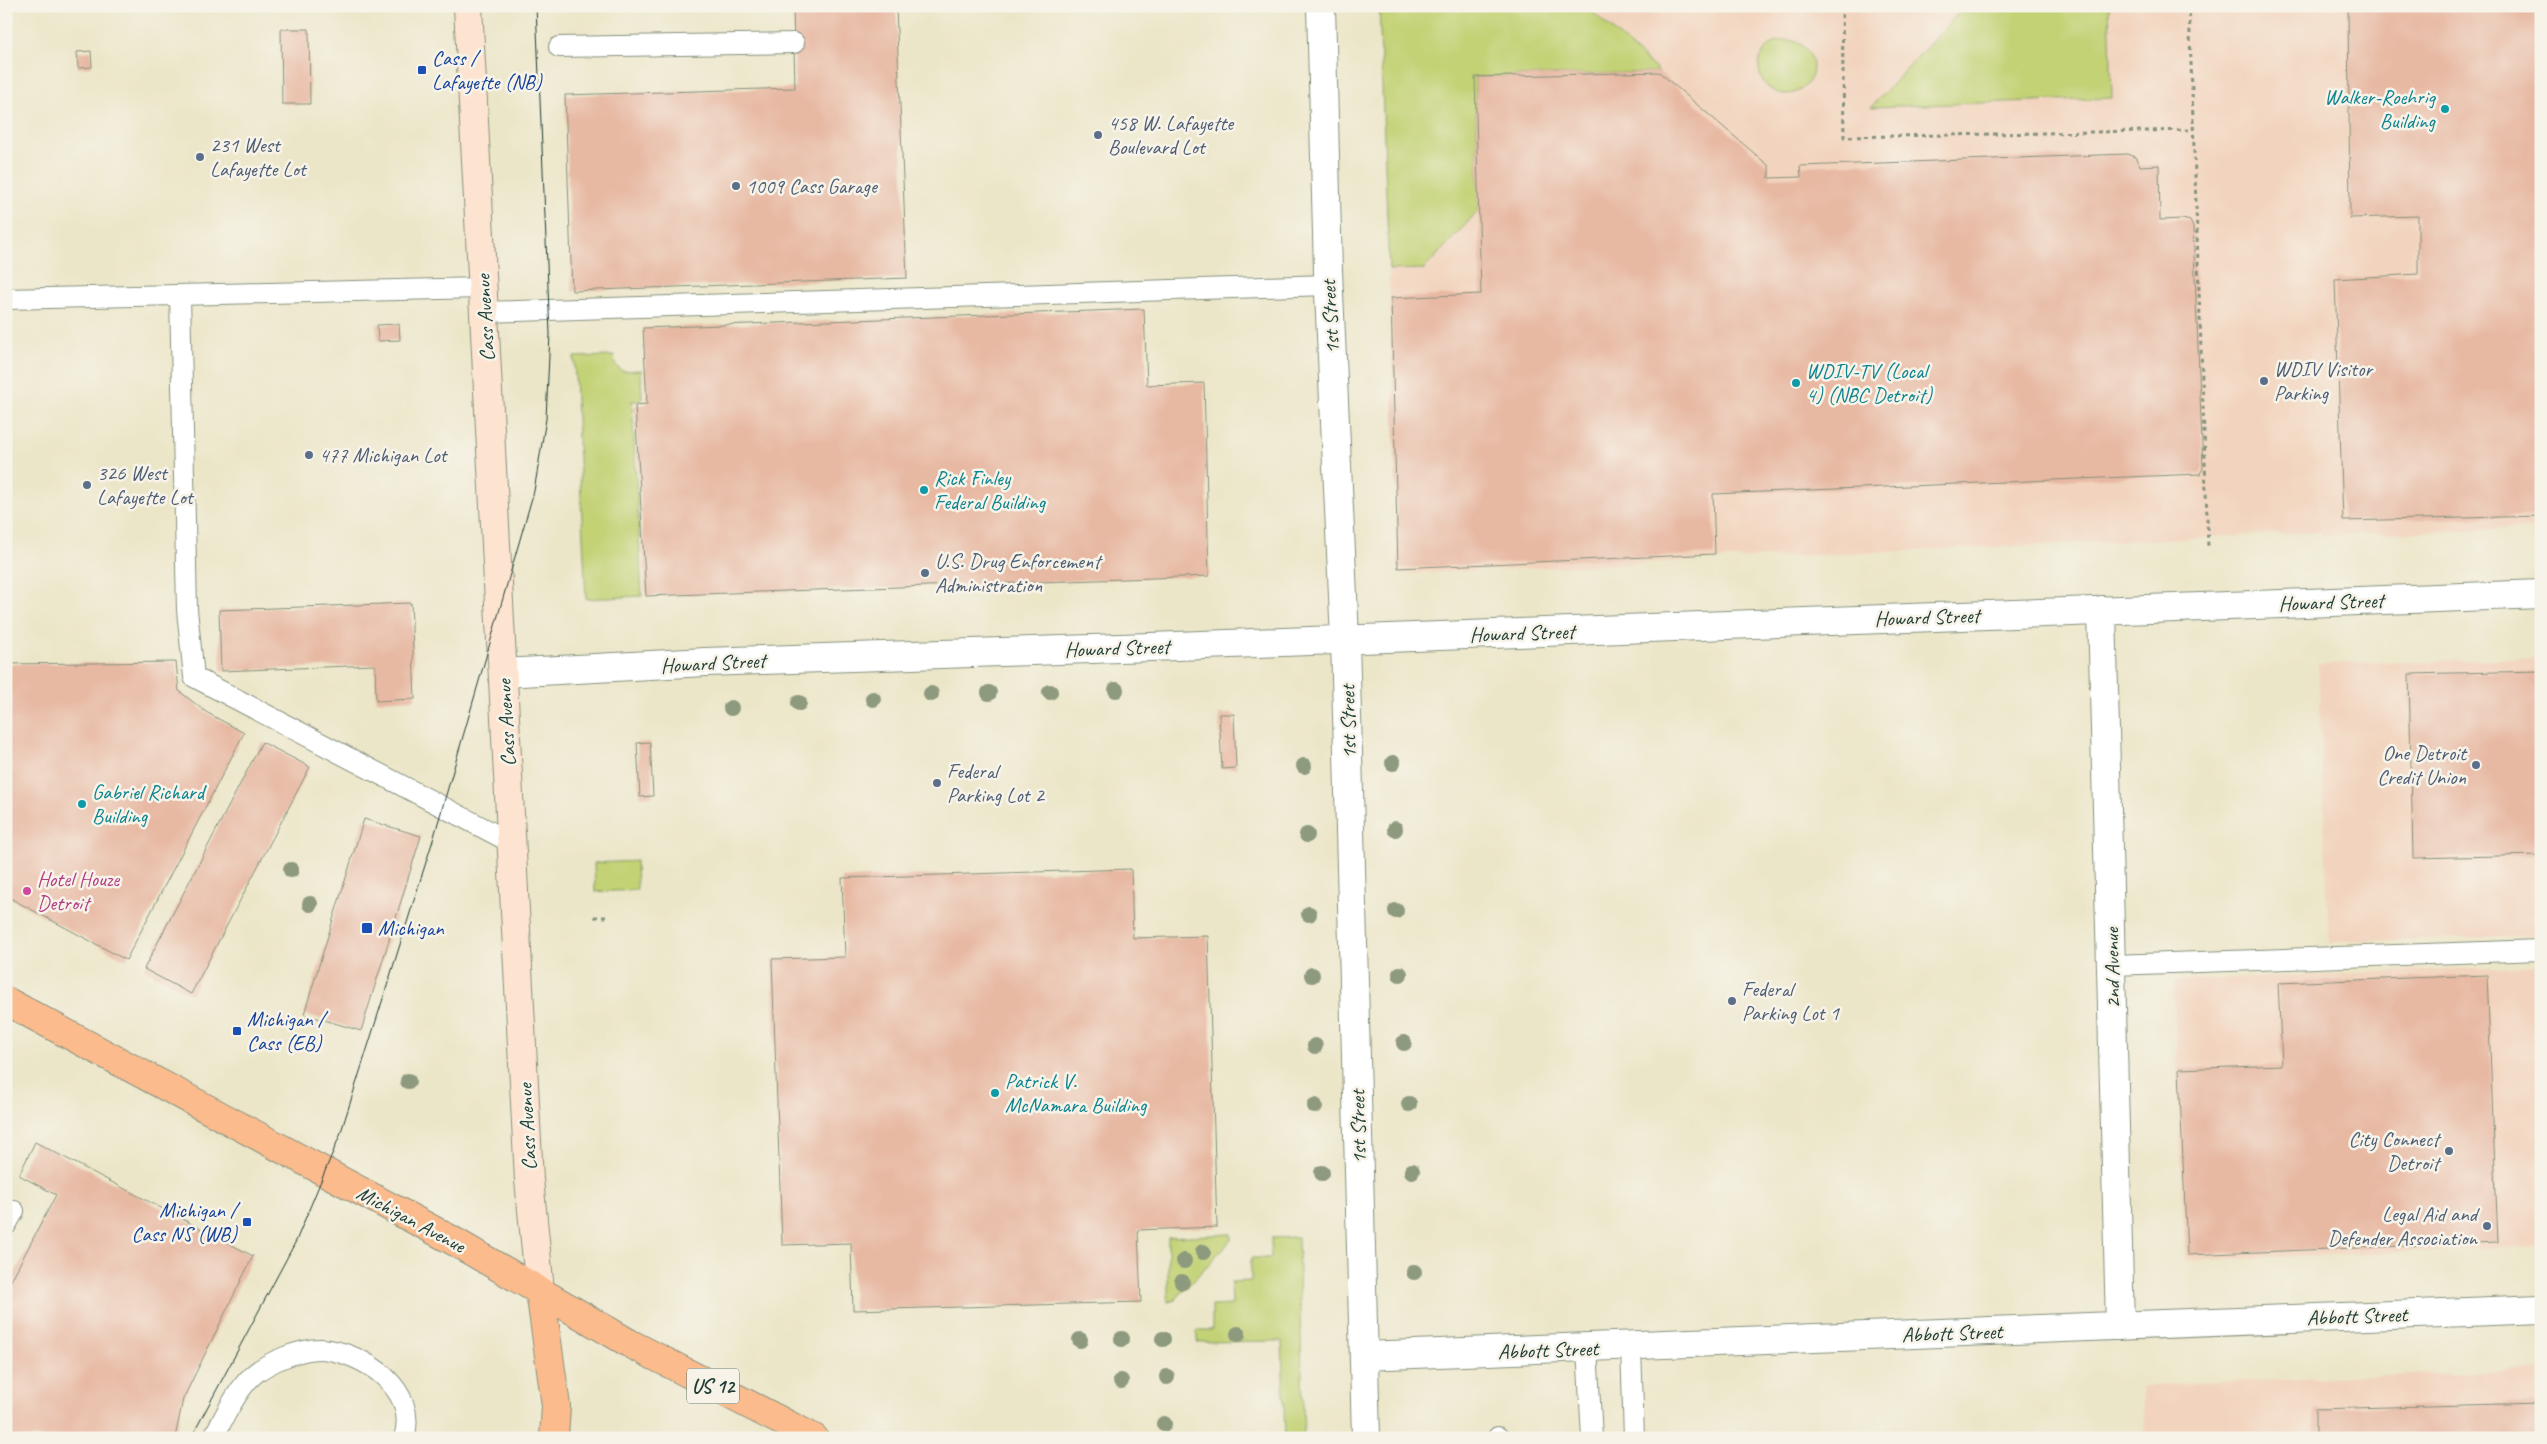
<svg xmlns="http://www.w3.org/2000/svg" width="2547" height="1444" font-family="Caveat,sans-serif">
<rect width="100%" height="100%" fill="#f7f3e8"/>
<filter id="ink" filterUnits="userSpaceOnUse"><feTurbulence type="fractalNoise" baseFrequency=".02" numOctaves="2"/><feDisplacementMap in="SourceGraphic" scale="10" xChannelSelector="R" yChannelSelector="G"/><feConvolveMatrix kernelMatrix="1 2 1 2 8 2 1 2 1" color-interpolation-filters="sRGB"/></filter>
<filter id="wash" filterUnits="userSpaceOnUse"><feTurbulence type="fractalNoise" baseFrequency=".0096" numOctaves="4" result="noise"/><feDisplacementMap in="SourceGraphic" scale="20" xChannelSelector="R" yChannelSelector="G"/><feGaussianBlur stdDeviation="1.12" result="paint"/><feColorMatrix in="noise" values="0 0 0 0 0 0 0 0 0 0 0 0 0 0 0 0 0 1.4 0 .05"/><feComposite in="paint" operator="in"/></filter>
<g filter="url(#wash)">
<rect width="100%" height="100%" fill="#ece6c9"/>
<path fill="#f2d4be" d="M 1379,6 L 2541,6 L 2541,527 L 2321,536 L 2309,265 L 2320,532 L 1400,574 Z
M 2541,658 L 2541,935 L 2329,942 L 2318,664 Z
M 2541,965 L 2541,1246 L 2185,1261 L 2173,981 Z
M 2541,1370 L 2541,1438 L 2145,1438 L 2142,1385 Z"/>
<path fill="#c2d274" stroke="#708854" d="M 1379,6 L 1586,6 L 1659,72 L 1475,77 L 1479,210 L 1424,269 L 1389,270 Z
M 1965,6 L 2109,6 L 2112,98 L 1871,107 Z
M1759 67a27 27 0 1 1 54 0a27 27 0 1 1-54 0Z
M 614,356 L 615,364 L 622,371 L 641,370 L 642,401 L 632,401 L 642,596 L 586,599 L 574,357 Z
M 636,861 L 637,890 L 595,892 L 594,863 Z
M 1231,1234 L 1231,1240 L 1175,1300 L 1168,1302 L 1168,1237 Z
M 1298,1237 L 1304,1438 L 1285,1438 L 1282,1341 L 1197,1342 L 1197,1330 L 1212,1330 L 1212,1306 L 1232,1305 L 1231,1282 L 1251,1281 L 1251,1258 L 1271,1258 L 1271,1238 Z"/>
<g id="blocks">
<path fill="#e7b8a2" d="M 793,6 L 896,6 L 907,278 L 572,291 L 565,95 L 795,88 Z
M 2348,6 L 2541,6 L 2541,516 L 2343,521 L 2335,279 L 2418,274 L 2418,216 L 2350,218 Z
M 281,29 L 309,29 L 310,104 L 282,104 Z
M 91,51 L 92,67 L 78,68 L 77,52 Z
M 1659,72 L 1769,166 L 1769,178 L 1801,177 L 1800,166 L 2127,154 L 2135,157 L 2140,166 L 2159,165 L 2160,220 L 2183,219 L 2190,221 L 2193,227 L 2203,468 L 2200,474 L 1713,494 L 1715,554 L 1398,568 L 1391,298 L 1481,294 L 1475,77 Z
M 1144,309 L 1147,385 L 1204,383 L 1209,576 L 646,596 L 635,405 L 647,404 L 643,328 Z
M 399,324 L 400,340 L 378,341 L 377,325 Z
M 411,603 L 415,699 L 376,701 L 375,665 L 221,671 L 219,610 Z
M 176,662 L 179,691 L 206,712 L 244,733 L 126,960 L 6,896 L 6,664 Z
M 2541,671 L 2541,855 L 2413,858 L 2409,674 Z
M 1219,714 L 1234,714 L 1236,768 L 1222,769 Z
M 262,742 L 310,767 L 191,994 L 144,969 Z
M 650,742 L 653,796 L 640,797 L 637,743 Z
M 364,819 L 421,836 L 361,1031 L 304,1014 Z
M 1131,869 L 1133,938 L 1208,936 L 1217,1227 L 1138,1230 L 1141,1302 L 853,1310 L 851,1243 L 782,1245 L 772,959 L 845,957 L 842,878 Z
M 2487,975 L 2498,1242 L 2187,1255 L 2179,1069 L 2282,1065 L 2278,983 Z
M 35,1142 L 253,1256 L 183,1399 L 175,1438 L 6,1438 L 6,1290 L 56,1195 L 19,1175 Z
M 2541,1403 L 2541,1438 L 2315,1438 L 2315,1409 Z"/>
</g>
</g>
<g filter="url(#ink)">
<use href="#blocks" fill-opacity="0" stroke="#86927e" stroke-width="1"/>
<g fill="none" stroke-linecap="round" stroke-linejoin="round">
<defs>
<path id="service" d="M 559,47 L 794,43
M 180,295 L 187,610 L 194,677 L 512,843
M 6,299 L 483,288
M 484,312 L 1328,285
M 2112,965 L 2541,950
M 6,1225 L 14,1211
M 1631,1347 L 1634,1438
M 1587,1348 L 1592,1438
M 213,1438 C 223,1419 237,1390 252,1376 C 267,1362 302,1348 322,1349 C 365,1353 419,1390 404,1438
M 1498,1438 L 1498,1437"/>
<path id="pedestrian" d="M 706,662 L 1150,647"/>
<path id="minor" d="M 1321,6 L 1328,271 L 1345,639 L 1366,1438
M 2102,610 L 2120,1326
M 1150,647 L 2541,594
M 503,673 L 706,662
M 1364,1356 L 2541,1309"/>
<path id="secondary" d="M 468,6 L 529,1180 L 540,1291"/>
<path id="primary" d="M 6,1001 L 450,1239 L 629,1343 L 814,1438
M 540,1291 L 556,1406 L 554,1438"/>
</defs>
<use href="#service" stroke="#86927e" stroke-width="22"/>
<use href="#pedestrian" stroke="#86927e" stroke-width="30"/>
<use href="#minor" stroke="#86927e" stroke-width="30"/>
<use href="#secondary" stroke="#86927e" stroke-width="30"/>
<use href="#primary" stroke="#86927e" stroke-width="30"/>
<path stroke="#86927e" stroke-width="3" stroke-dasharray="4 4" stroke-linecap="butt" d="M 1842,6 L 1844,137 L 2193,130
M 2189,6 L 2208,547
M 594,917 L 608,917"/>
<use href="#service" stroke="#fff" stroke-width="20"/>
<use href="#pedestrian" stroke="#fff" stroke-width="28"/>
<use href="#minor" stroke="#fff" stroke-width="28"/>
<use href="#secondary" stroke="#fde4d1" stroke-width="28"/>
<use href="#primary" stroke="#fbbb8d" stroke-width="28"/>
<path stroke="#1f3d34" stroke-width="1" d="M 191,1438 L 296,1241 L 340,1135 L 433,840 L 534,491 L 546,419 L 550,334 L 536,6"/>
</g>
<g fill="#8d9a7e">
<circle cx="1116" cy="690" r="8"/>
<circle cx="1050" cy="692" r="8"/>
<circle cx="989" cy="693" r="8"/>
<circle cx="931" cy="694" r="8"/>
<circle cx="873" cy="699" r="8"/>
<circle cx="799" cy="703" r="8"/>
<circle cx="731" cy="708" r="8"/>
<circle cx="1393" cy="763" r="8"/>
<circle cx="1304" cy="766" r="8"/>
<circle cx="1395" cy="829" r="8"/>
<circle cx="1307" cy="835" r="8"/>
<circle cx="291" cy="870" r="8"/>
<circle cx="310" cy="904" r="8"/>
<circle cx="1396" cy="911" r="8"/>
<circle cx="1309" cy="914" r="8"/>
<circle cx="1400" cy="974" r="8"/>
<circle cx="1312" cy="975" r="8"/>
<circle cx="1404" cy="1043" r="8"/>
<circle cx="1315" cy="1046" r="8"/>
<circle cx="408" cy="1081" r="8"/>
<circle cx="1409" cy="1104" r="8"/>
<circle cx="1315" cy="1106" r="8"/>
<circle cx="1412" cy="1171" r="8"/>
<circle cx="1322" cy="1173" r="8"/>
<circle cx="1203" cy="1252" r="8"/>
<circle cx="1184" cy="1261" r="8"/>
<circle cx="1414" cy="1272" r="8"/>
<circle cx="1182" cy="1282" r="8"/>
<circle cx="1238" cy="1334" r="8"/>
<circle cx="1122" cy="1339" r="8"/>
<circle cx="1163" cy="1339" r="8"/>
<circle cx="1080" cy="1340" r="8"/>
<circle cx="1167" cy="1377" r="8"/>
<circle cx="1121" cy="1381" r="8"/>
<circle cx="1164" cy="1424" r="8"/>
</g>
</g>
<g fill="#1a4fb4" stroke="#f7f3e8" stroke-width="2">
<rect x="417" y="65" width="10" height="10" rx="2.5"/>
<rect x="361" y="922" width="12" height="12" rx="2.5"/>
<rect x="232" y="1026" width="10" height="10" rx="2.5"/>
<rect x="242" y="1217" width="10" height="10" rx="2.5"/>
</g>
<g fill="#0f9aa8" stroke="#f7f3e8" stroke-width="2">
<circle cx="2445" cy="109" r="5"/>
<circle cx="1796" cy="383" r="5"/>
<circle cx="924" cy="490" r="5"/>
<circle cx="82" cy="804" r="5"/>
<circle cx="995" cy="1093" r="5"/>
</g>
<g fill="#5c6f8a" stroke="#f7f3e8" stroke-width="2">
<circle cx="1098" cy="135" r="5"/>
<circle cx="200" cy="157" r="5"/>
<circle cx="736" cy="186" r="5"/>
<circle cx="2264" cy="381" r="5"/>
<circle cx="309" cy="455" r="5"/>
<circle cx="87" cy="485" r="5"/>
<circle cx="925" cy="573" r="5"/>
<circle cx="2476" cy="765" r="5"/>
<circle cx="937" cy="783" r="5"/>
<circle cx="1732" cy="1001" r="5"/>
<circle cx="2449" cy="1151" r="5"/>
<circle cx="2487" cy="1226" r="5"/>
</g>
<circle fill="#d1479c" stroke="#f7f3e8" stroke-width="2" cx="27" cy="891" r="5"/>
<g text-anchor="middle" stroke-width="5" stroke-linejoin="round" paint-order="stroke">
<rect fill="#f7f3e8" stroke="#60746a" stroke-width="1" x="687" y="1368.5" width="52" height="35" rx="4"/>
<g font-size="20" font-weight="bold" fill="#1f3d34">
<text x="713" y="1393">US 12</text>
</g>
<g font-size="21" fill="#164399" stroke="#f7f3e8" text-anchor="start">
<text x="432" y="65">Cass /<tspan x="432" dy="24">Lafayette (NB)</tspan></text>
<text x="378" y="935">Michigan</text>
<text x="247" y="1026">Michigan /<tspan x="247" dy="24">Cass (EB)</tspan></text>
<text x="237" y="1217" text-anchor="end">Michigan /<tspan x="237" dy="24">Cass NS (WB)</tspan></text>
</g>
<g font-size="21" fill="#0d838f" stroke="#f7f3e8" text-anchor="start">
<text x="2435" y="104" text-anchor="end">Walker-Roehrig<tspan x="2435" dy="24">Building</tspan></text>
<text x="1806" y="378">WDIV-TV (Local<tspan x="1806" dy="24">4) (NBC Detroit)</tspan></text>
<text x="934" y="485">Rick Finley<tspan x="934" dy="24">Federal Building</tspan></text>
<text x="92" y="799">Gabriel Richard<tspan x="92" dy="24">Building</tspan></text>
<text x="1005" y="1088">Patrick V.<tspan x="1005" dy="24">McNamara Building</tspan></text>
</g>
<g font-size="21" fill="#4e5e75" stroke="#f7f3e8" text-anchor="start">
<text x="1108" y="130">458 W. Lafayette<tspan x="1108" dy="24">Boulevard Lot</tspan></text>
<text x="210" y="152">231 West<tspan x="210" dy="24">Lafayette Lot</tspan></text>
<text x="746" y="193">1009 Cass Garage</text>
<text x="2274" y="376">WDIV Visitor<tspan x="2274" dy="24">Parking</tspan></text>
<text x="319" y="462">477 Michigan Lot</text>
<text x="97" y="480">326 West<tspan x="97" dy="24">Lafayette Lot</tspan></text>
<text x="935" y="568">U.S. Drug Enforcement<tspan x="935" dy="24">Administration</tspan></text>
<text x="2466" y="760" text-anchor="end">One Detroit<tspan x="2466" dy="24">Credit Union</tspan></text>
<text x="947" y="778">Federal<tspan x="947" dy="24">Parking Lot 2</tspan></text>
<text x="1742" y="996">Federal<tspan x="1742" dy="24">Parking Lot 1</tspan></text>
<text x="2439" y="1146" text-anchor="end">City Connect<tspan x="2439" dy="24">Detroit</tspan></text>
<text x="2477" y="1221" text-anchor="end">Legal Aid and<tspan x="2477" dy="24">Defender Association</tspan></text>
</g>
<g font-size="21" fill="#1f3d34" stroke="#f7f3e8">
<text transform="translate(1330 317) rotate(-93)" y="7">1st Street</text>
<text transform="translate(485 318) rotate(-93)" y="7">Cass Avenue</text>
<text transform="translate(2331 602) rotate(-2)" y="7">Howard Street</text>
<text transform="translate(1927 617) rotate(-2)" y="7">Howard Street</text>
<text transform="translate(1522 633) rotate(-2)" y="7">Howard Street</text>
<text transform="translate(1117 648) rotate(-2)" y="7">Howard Street</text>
<text transform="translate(713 663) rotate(-3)" y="7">Howard Street</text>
<text transform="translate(1348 722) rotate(-91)" y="7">1st Street</text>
<text transform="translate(506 723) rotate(-93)" y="7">Cass Avenue</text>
<text transform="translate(2112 968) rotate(-91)" y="7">2nd Avenue</text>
<text transform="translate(527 1127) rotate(-93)" y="7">Cass Avenue</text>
<text transform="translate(1358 1127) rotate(-91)" y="7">1st Street</text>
<text transform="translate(411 1219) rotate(28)" y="7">Michigan Avenue</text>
<text transform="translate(2357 1316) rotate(-2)" y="7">Abbott Street</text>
<text transform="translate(1952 1333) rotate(-2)" y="7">Abbott Street</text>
<text transform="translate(1548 1350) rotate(-2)" y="7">Abbott Street</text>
</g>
<g font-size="21" fill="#b23c85" stroke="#f7f3e8" text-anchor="start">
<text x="37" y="886">Hotel Houze<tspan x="37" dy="24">Detroit</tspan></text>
</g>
</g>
<rect width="2547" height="1444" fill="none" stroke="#f7f3e8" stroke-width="25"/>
</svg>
